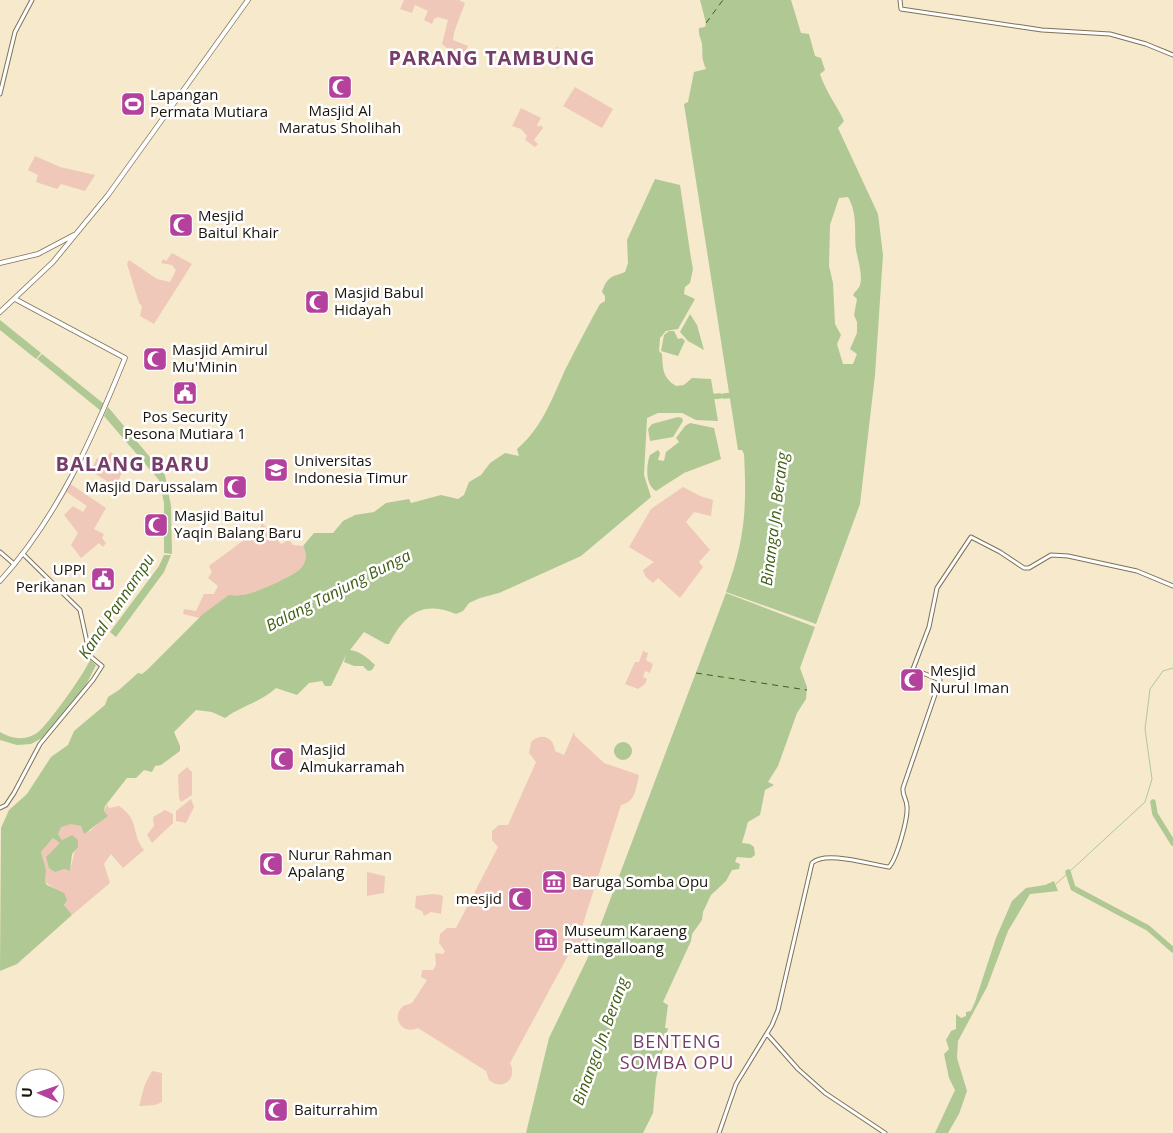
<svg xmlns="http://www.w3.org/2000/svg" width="1173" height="1133" font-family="'Open Sans',sans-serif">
<rect width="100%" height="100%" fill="#f7e9cc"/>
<path fill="#efc8b9" d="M 404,0 L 459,0 L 465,3 C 462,13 453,31 453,40 L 468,46 L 464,54 L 456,50 L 454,54 L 442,44 L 448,20 L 438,17 L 434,19 L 432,24 L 424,20 L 428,11 L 415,5 L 412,13 L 400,9 Z
M 556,47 L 570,51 L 567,59 L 563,59 L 558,69 L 555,67 L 556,63 L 551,59 L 549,63 L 544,59 L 541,65 L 529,59 L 533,49 L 552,56 Z
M 575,87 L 613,109 L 602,128 L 563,106 Z
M 521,108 L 541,118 L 537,125 L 539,127 L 541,125 L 543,128 L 534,140 L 538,144 L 535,147 L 525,140 L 527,136 L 521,129 L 512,126 Z
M 35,156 L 60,167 L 95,175 L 85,191 L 61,184 L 57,189 L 36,182 L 38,175 L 28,170 Z
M 172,253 L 192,264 L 154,324 L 140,316 L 142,306 L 139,303 L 127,264 L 129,260 L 157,279 L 170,282 L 176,270 L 172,265 L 161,263 L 163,259 L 166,261 Z
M 110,452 L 118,457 L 117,461 L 125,464 L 116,487 L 91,471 L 97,458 L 106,461 Z
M 69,483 L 106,508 L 94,529 L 104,534 L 102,538 L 106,543 L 103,547 L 99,543 L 81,558 L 71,545 L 78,533 L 64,515 L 73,506 L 83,512 L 87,506 L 65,491 Z
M 683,487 L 700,496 L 713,500 L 711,516 L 694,512 L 686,522 L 710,550 L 699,562 L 703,567 L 680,598 L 658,578 L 653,583 L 645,576 L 643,570 L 654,562 L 629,547 L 651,509 Z
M 262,523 L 281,544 L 289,540 L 293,545 L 303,546 C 307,553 307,561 301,568 C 294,576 252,595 241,595 C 237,596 233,595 229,595 L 200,618 L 183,614 L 184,609 L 196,611 L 204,594 L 214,594 L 218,586 L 208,578 L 212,572 L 209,566 L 260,528 Z
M 643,651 L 648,653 L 646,660 L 653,664 L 650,673 L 645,671 L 643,677 L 647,679 L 645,684 L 638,689 L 625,684 L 635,662 L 639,662 Z
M 574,732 L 575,736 L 604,763 L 639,775 C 636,787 636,802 621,805 L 582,927 L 589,937 L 588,946 L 580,952 L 570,952 L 510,1063 C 518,1078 503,1092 489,1080 L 486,1071 L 418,1028 C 403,1035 390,1018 403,1006 L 412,1003 L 427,980 L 421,977 L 422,970 L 433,970 L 436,965 L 435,953 L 443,954 L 445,951 L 439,943 L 440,934 L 447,928 L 456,928 L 498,847 L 492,840 L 492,831 L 499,825 L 508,825 L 536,762 L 529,753 L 531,742 C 541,732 554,737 555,751 L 564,755 Z
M 187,767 L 192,772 L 192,795 L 181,802 L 179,798 L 178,775 Z
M 191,799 L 194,807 L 186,823 L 176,821 L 176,811 Z
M 107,804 L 109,808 L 119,806 C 141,821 130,833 144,850 L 123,868 L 111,854 L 104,864 L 110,883 L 72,915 L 66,910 L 61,893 L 45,882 L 46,870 L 41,852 L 53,838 L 61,843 L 64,869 L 70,871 L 75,850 L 72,835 L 62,840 L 58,834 L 59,829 C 68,819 80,825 90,831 L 107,815 L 104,811 Z
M 165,810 L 173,814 L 173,823 L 152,843 L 147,835 L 154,826 L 153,817 Z
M 367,872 L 385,876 L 384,893 L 367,896 Z
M 433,894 L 441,895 L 443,897 L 441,914 L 431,912 L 424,916 L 422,911 L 415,908 L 416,896 Z
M 152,1071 L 162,1073 L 162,1102 L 155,1105 L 139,1106 L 145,1084 Z"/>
<path fill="#afc894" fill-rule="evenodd" d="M 700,0 L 791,0 L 801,33 L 809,34 L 815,56 L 821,58 L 825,70 L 820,74 C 826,92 836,104 844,121 L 838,128 L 878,214 L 883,255 L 875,375 L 860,504 L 816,624 L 726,592 C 745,539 747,509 744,454 L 742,450 L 738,450 L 684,104 L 688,102 L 694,72 L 706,69 C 701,57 703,56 702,44 C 701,38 698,35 699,28 L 705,27 L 706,23 ZM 848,197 C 858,214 854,232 856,250 C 858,260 863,276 860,285 C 859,288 855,292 853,295 L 857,299 L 854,315 L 857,322 L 857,333 L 850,349 L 857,354 L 853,364 L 843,364 L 837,344 L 841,335 L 835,324 L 833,283 L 829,266 L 830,225 L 839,198 Z
M 655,179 L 680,185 L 691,258 L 693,269 L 690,283 L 685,287 L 684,294 L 695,299 L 678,329 L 666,331 L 660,338 L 659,351 L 662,354 C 663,369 662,377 676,386 L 684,385 L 692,378 L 711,379 L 718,421 L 696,420 L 682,413 L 658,413 L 647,418 L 644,475 L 651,497 L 581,556 L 499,593 L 480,598 L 469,603 L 463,611 L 456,614 C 422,600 405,614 389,644 L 386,644 L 364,632 L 350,650 C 359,651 368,658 375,665 L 372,670 L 368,671 L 363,666 L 354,666 L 344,662 L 346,655 L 331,686 L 325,686 L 322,681 L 309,683 L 297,695 L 276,688 C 261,702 241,706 225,718 L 212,712 L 196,710 L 174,732 L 180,746 L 180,751 L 161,765 L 155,766 L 152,772 L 144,770 L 136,778 L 127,778 L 105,806 L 104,811 L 108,816 L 84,834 L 81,826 L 71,824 L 61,827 L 58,834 L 62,840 L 72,835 L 78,840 L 78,847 L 72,854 L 70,871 L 64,869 L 55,872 L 49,868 L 46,857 L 60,843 L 53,838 L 41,852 L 46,870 L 45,882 L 47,885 L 64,893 L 67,900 L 64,905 L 72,915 L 17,964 L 0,971 L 1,828 L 9,810 L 27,794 L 51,757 L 68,745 L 74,731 L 105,705 L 108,697 L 119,690 L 138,673 L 142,674 L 147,670 L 203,614 L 229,595 C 233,595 237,596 241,595 C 252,595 294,576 301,568 C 307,561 307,553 303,546 L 314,533 L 333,533 L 343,521 L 355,515 L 374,512 L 386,503 L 409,499 L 411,503 L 441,495 L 458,499 L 464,495 L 469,482 L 481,475 L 490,463 L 505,453 L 519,456 L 517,449 C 543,427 552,398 566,368 C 577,347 588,325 600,304 L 605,301 L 605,296 L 602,292 C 607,277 611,277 625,272 L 628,263 L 627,240 Z
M 690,314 L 697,325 L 704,350 L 688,341 L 680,332 Z
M 0,320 L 41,353 L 36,359 L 0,330 Z
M 669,331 L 674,331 L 678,339 L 682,338 L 685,341 L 678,356 L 661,351 L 664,335 Z
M 42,354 L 104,404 L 101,411 L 37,359 Z
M 108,407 L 165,475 L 171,506 L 172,554 L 164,553 L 164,503 L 159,480 L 104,416 Z
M 678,417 L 682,418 L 683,421 L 673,437 L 650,441 L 648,429 L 652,424 Z
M 690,423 L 714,428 L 721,459 L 684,473 L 656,491 C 645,485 646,465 650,455 L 658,450 L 660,453 L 658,460 L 664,461 L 666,452 L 679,442 L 676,438 L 685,426 Z
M 164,555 L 171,555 L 164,572 L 116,637 L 110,632 L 159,566 Z
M 726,593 L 815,627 L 800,668 L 807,687 L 806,699 L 797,713 L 778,766 L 768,782 L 774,785 L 765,790 L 760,815 L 748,822 L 742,843 L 750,844 L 754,847 L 755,855 L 751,858 L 737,857 L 735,862 L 740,864 L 739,869 L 732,870 L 726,881 L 711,895 L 703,912 L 702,920 L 692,934 L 691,941 L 663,1002 L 668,1005 L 665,1028 L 668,1028 L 656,1079 L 653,1113 L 643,1133 L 526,1133 L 549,1038 L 590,953 Z
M 90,660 L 96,665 L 85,687 L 42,738 L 31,744 L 17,745 L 0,740 L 0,732 C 11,739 25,741 37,733 C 48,725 84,674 90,660 Z
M614 751a9 9 0 1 1 18 0a9 9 0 1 1-18 0Z
M 1054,881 L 1058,891 L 1030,894 L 1008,931 L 987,987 L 958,1041 L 957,1058 L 967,1091 L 959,1114 L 948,1133 L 935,1133 L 955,1090 L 949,1078 L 944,1054 L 949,1049 L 946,1040 L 951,1031 L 956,1029 L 956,1014 L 961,1018 L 966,1016 L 966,1012 L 971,1011 L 975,1002 L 996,938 L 1012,901 L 1026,888 L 1045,885 Z"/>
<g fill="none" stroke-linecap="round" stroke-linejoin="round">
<path stroke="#afc894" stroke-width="1" d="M 1056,884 L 1145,802 L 1152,779 L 1145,729 L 1150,689 L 1163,671 L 1173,668"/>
<path stroke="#afc894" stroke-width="5.5" d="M 724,396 L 736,395
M 707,397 L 720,396
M 1153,802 L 1155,814 L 1173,843
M 1068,872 L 1073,888 L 1148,928 L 1173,950"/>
<path stroke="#425f15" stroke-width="1" stroke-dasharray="6 5" stroke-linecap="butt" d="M 706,23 L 723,0
M 696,673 L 807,690"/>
<defs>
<path id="minor" d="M 900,0 L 901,9 L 1042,30 L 1110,34 L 1146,44 L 1173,55
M 0,94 L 15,32 L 32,0
M 0,552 L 14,564
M 0,808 L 6,805 L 14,793 L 40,744 L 93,680 L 102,666 L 90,656 L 80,610 L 23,554
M 767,1034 L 798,1069 L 825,1093 L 885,1133
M 719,1133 L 736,1084 L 772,1025 L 778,1010 L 812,863 C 826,850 871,865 889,867 C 897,858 908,819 907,807 C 907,799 902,796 903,788 L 940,680 L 913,669 L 929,627 L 937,588 L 971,537 L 1000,552 L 1024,568 L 1029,568 L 1051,555 L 1068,556 L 1137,571 L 1173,586"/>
<path id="major" d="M 0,263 L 38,254 L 74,235
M 0,312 L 53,262 L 108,195 L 248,0
M 0,581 C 58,517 93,437 125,358 L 15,299"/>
</defs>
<use href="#minor" stroke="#7f7258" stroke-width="5"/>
<use href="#major" stroke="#7f7258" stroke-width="5.5"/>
<use href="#minor" stroke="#fff" stroke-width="3"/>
<use href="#major" stroke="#fff" stroke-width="4"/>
</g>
<defs>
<symbol id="mosque-square" viewBox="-11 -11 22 22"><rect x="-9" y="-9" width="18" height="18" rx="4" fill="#b4419c" stroke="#fff"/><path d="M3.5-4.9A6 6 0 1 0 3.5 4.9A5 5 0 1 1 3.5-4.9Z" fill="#fff"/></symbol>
<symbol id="stadium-square" viewBox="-11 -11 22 22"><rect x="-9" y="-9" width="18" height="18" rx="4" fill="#b4419c" stroke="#fff"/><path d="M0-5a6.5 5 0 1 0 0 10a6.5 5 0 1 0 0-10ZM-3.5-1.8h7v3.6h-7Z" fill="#fff"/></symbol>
<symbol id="civic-square" viewBox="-11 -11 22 22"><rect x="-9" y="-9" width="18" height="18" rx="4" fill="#b4419c" stroke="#fff"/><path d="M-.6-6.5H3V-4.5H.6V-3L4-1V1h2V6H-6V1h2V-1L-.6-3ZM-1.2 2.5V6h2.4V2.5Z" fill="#fff"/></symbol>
<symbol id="university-square" viewBox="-11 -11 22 22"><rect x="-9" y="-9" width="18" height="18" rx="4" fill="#b4419c" stroke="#fff"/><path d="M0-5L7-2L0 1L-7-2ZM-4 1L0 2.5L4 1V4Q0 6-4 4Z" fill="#fff"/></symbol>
<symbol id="museum-square" viewBox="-11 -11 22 22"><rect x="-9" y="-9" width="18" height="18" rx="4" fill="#b4419c" stroke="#fff"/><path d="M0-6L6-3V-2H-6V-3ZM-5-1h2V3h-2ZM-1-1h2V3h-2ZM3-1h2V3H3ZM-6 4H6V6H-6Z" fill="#fff"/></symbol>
</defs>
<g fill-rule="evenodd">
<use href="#mosque-square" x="326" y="73" width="28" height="28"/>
<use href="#stadium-square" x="119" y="90" width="28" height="28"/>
<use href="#mosque-square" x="167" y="211" width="28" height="28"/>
<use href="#mosque-square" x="303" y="288" width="28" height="28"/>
<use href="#mosque-square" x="141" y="345" width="28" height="28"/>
<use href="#civic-square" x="171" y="379" width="28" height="28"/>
<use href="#university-square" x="262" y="456" width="28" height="28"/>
<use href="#mosque-square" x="221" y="473" width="28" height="28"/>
<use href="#mosque-square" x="142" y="511" width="28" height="28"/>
<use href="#civic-square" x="89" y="565" width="28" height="28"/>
<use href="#mosque-square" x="898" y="666" width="28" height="28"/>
<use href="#mosque-square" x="268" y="745" width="28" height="28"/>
<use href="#mosque-square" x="257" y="850" width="28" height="28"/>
<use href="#museum-square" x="540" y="868" width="28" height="28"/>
<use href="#mosque-square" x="506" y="885" width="28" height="28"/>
<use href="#museum-square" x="532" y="926" width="28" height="28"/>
<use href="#mosque-square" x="262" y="1096" width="28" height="28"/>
</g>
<g text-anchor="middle" stroke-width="5" stroke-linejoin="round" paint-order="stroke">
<g font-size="15" fill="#19140a" stroke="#fff" text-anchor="start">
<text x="150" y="100">Lapangan<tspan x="150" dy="17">Permata Mutiara</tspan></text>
<text x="340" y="116" text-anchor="middle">Masjid Al<tspan x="340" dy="17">Maratus Sholihah</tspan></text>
<text x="198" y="221">Mesjid<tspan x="198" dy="17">Baitul Khair</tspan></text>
<text x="334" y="298">Masjid Babul<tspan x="334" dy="17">Hidayah</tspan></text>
<text x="172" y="355">Masjid Amirul<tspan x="172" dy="17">Mu'Minin</tspan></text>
<text x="185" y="422" text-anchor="middle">Pos Security<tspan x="185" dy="17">Pesona Mutiara 1</tspan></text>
<text x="294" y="466">Universitas<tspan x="294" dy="17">Indonesia Timur</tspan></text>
<text x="218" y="492" text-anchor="end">Masjid Darussalam</text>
<text x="174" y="521">Masjid Baitul<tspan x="174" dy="17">Yaqin Balang Baru</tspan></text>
<text x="86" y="575" text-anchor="end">UPPI<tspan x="86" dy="17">Perikanan</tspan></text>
<text x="930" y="676">Mesjid<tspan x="930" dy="17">Nurul Iman</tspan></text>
<text x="300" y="755">Masjid<tspan x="300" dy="17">Almukarramah</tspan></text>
<text x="288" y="860">Nurur Rahman<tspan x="288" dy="17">Apalang</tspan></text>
<text x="572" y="887">Baruga Somba Opu</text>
<text x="502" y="904" text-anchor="end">mesjid</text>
<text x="564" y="936">Museum Karaeng<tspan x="564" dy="17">Pattingalloang</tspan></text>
<text x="294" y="1115">Baiturrahim</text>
</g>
<g font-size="16" font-style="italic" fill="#425f15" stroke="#fff">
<text transform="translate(774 519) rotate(-83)" y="6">Binanga Jn. Berang</text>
<text transform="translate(338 590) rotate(-27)" y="6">Balang Tanjung Bunga</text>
<text transform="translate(116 606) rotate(-56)" y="6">Kanal Pannampu</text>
<text transform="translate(600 1041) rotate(-70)" y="6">Binanga Jn. Berang</text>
</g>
<g font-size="18" letter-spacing="1" fill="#773d69" stroke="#fff">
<text x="677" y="1048">BENTENG<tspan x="677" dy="21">SOMBA OPU</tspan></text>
</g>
<g font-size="20" font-weight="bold" letter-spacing="1" fill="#773d69" stroke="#fff">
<text x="492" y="65">PARANG TAMBUNG</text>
<text x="133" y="471">BALANG BARU</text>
</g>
</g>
<g transform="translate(40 1093) rotate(272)"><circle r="24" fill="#ffffff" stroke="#a3a19d"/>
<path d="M0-4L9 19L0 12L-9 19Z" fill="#b4419c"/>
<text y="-8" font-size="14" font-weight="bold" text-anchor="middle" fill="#19140a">U</text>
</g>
</svg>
